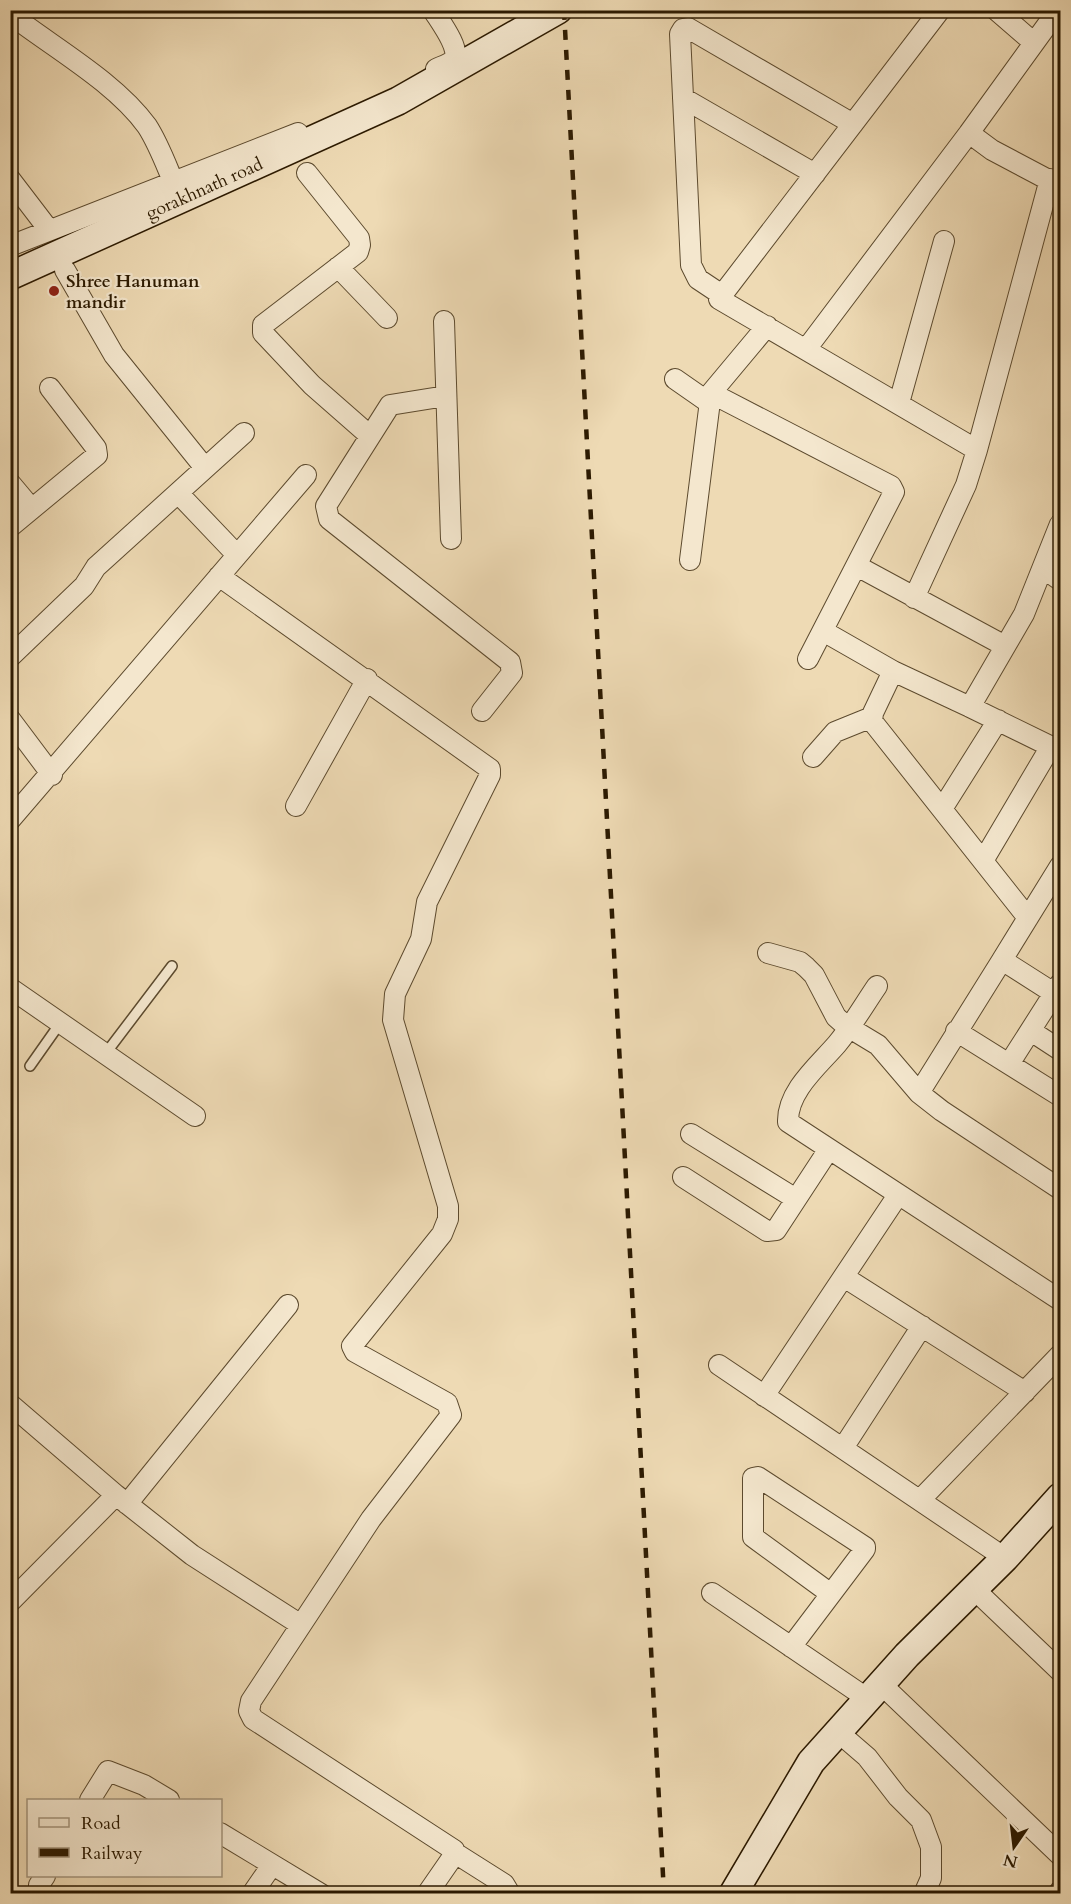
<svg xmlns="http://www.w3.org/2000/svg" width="1071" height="1904" font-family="Cardo,serif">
<rect width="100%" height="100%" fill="#eedab4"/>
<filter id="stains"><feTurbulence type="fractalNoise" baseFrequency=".00333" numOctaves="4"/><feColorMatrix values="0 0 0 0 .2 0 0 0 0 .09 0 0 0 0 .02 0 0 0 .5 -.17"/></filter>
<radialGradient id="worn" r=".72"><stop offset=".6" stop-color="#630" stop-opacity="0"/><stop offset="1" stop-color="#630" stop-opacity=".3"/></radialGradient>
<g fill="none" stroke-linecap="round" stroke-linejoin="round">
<defs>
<path id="lane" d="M 106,1053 L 172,966
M 30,1066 L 61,1022"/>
<path id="street" d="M 433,10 C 439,20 461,49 454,59 C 450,64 442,66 436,69
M 996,10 L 1033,42
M 1058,10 L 969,133 L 992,150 L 1060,186
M 10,14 C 54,48 115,82 147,126 C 158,143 165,162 173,181
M 683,98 L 815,174
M 307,173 L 359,238 L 360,245 L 358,252 L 263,325 L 263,333 L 312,385 L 369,435
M 10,179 L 49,230
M 10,246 L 298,133
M 338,267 L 387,318
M 65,270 L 114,355 L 205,468
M 722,295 L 698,279 L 691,265 L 680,34 L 683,29 L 688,28 L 853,124
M 444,321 L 451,539
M 807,348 L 969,133
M 675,379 L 708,402
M 711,393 L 891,486 L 894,492 L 808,659
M 446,396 L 390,405 L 326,506 L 329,519 L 510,662 L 512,673 L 482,711
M 899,403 L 944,241
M 977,450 L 1050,179
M 10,483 L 31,508
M 178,493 L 237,555
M 1060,524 L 1024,614 L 970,707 L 1060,751
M 10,527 L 97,455 L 96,448 L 50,388
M 690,560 L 711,393 L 767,326
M 857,566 L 1005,646
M 1043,568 L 1060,580
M 219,576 L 490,769 L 490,775 L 427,902 L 421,939 L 395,994 L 393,1020 L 448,1206 L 448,1219 L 442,1234 L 352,1346 L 355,1352 L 447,1403 L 451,1415 L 371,1519 L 251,1701 L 249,1711 L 253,1719 L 454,1850 L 454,1855 L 427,1894
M 914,598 L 966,485 L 977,450 L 719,299 L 940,10
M 823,631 L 893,671
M 10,657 L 84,586 L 96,567 L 244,433
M 970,707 L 893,671 L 873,713 L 872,721 L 1028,918
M 10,719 L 52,775
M 813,757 L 835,732 L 872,717
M 296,806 L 367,679
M 942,809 L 998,720
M 10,820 L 306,475
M 983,861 L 1051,746
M 1060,866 L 1002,960 L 1060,997
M 768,953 L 800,962 L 806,967 L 814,975 L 836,1017 L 845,1025 L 878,1045 L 919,1093 L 942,1111 L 1060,1189
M 877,986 C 864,1005 852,1026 837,1044 C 819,1065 787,1091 788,1122 L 1060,1300
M 10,988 L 195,1116
M 956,1031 L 1060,1096
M 1031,1031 L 1060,1050
M 1009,1064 L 1060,984
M 919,1093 L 1002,960
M 691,1134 L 796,1199
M 683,1177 L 767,1231 L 776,1230 L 829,1149
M 844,1277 L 1025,1392
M 719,1365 L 1005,1558
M 764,1396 L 898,1195
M 10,1404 L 116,1495 L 192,1555 L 301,1625
M 843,1448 L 922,1326
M 920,1500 L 1060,1355
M 127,1504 L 288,1305
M 974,1589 L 1060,1671
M 712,1593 L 868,1699
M 10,1602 L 116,1495
M 791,1647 L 865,1549 L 865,1547 L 758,1477 L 753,1478 L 753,1537 L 831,1594
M 881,1684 L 1060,1855
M 838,1732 L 867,1757 L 898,1797 L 921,1820 L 931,1847 L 931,1878 L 924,1894
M 90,1800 L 108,1771 L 144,1785 L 169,1800
M 220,1833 L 321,1894
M 455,1853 L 504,1884 L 510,1894
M 39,1885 L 45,1876
M 252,1894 L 272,1865
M 1059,1894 L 1060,1891"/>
<g id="secondary">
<path id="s1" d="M 10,276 L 398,101 L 558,10"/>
<path d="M 733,1894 L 811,1762 L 907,1655 L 1005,1558 L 1060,1497"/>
</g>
</defs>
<use href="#lane" stroke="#5c4a2e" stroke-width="12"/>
<use href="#street" stroke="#5c4a2e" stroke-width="22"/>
<use href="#secondary" stroke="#2c1a01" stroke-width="30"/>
<use href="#lane" stroke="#f4e7ce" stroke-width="9"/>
<use href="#street" stroke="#f4e7ce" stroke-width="20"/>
<use href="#secondary" stroke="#f4e7ce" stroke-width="27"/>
<path stroke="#2c1a01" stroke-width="4.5" stroke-dasharray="10 10" stroke-linecap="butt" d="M 564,10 L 664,1894"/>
</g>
<circle fill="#8f2418" stroke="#f4e7ce" stroke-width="2" cx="54" cy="291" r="6"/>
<g text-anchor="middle" stroke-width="4.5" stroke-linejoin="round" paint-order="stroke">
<g font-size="18" fill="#2c1a01" stroke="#f4e7ce">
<text dy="6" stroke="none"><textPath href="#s1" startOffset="213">gorakhnath road</textPath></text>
</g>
<g font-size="18" font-weight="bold" fill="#2c1a01" stroke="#f4e7ce" text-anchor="start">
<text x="66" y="287">Shree Hanuman<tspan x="66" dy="21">mandir</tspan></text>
</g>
</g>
<rect width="1071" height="1904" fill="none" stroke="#eedab4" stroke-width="36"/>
<rect x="12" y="12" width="1047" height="1880" fill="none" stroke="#2c1a01" stroke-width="3"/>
<rect x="18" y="18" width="1035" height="1868" fill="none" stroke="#2c1a01" stroke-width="1.5"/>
<rect x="27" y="1799" width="195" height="78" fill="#f4e7ce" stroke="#a4957c" stroke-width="1.5"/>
<rect x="39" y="1818" width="30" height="9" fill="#f4e7ce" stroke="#a4957c" stroke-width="1.5"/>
<text x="81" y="1829" font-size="18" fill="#2c1a01">Road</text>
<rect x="39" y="1848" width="30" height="9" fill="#2c1a01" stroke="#a4957c" stroke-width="1.5"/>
<text x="81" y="1859" font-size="18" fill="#2c1a01">Railway</text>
<g transform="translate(1014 1847) rotate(194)" stroke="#f4e7ce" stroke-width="4.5" paint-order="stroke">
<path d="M0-4.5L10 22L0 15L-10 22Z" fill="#2c1a01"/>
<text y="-9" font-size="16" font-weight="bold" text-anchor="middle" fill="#2c1a01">N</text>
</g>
<rect width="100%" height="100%" filter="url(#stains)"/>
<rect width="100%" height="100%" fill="url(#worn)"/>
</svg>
